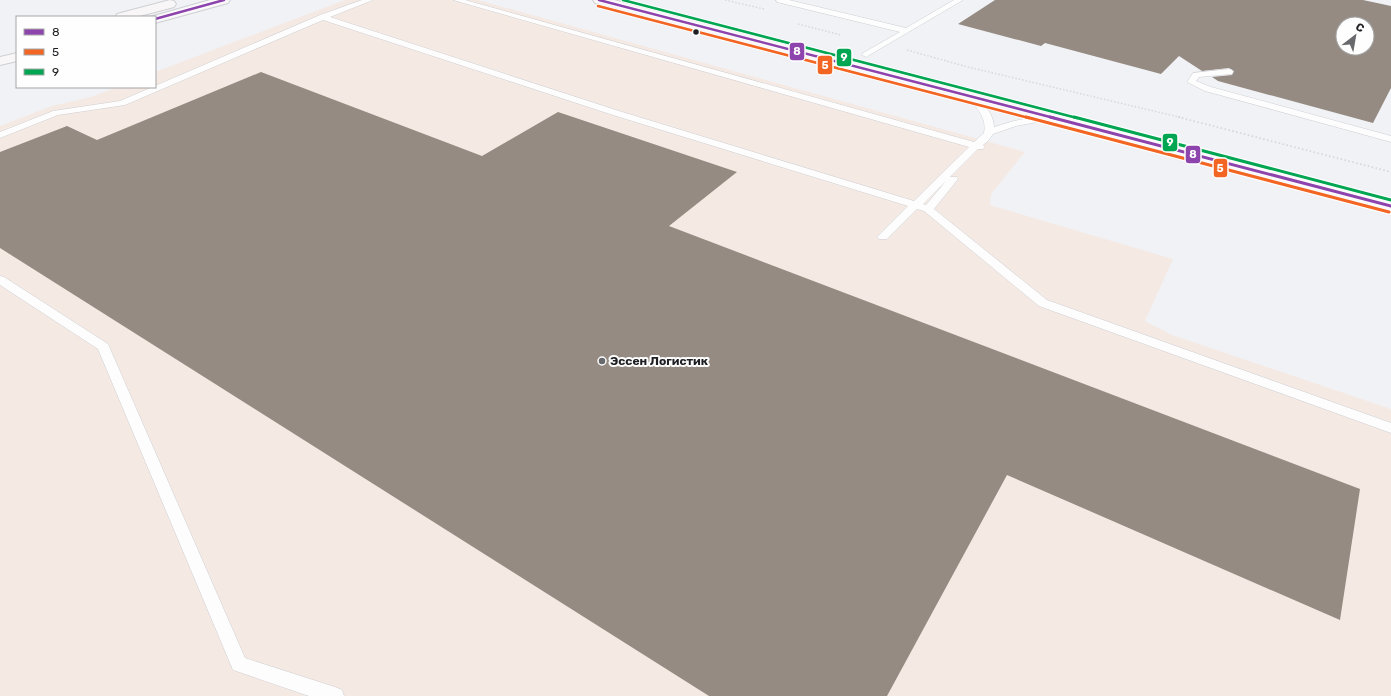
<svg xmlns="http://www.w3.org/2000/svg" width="1391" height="696" font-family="Rubik,sans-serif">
<rect width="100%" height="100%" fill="#f0f2f6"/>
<path fill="#f5e9e4" d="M 345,0 L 478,0 L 1025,152 L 991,194 L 990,205 L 1173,259 L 1145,321 L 1172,335 L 1391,409 L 1391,696 L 0,696 L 0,126 L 52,106 L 91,97 L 117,87 L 155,87 L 155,72 Z"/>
<path fill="#958b82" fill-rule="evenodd" d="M 995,0 L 1363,0 L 1391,6 L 1391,88 L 1373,123 L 1218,81 L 1212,77 L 1232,75 L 1234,71 L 1229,68 L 1202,71 L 1179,56 L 1161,74 L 1045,43 L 1041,46 L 958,24 ZM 1343,24 L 1367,24 L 1367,48 L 1343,48 Z
M 261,72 L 482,156 L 558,112 L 737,172 L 669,226 L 1360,489 L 1340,620 L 1007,475 L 887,696 L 709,696 L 0,248 L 0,152 L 67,126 L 97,140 Z"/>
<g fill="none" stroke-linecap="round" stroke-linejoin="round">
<defs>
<path id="lane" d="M 362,0 L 373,0 L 330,17 L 619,111 L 914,201 L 969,147 L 453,0 L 465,0 L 974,142 L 984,133 C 987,117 977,109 969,98 L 970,96 L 976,96 C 984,105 994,114 994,127 L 1014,121 L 1050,114 L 1053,115 L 1055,117 L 1053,119 L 1016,126 L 993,134 L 988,141 L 983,145 L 985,147 L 983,149 L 978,149 L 950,177 L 957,177 L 958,179 L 934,209 L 1047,300 L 1391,423 L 1391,433 L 1039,306 L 924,211 L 917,209 L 887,239 L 879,239 L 877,237 L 908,206 L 613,115 L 323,20 L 125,105 L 58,115 L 0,138 L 0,132 L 53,111 L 120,101 L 320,15 ZM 946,181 L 926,205 L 923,204 Z
M 776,0 L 789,0 L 906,28 L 954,0 L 963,0 L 866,57 L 862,55 L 863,53 L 900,32 L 777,2 Z
M 1229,69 L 1232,70 L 1233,72 L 1232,74 L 1199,77 L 1196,81 L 1211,87 L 1391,136 L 1391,142 L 1205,91 L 1187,82 L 1193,73 Z
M 0,276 L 4,277 L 108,344 L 245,658 L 335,687 L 342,690 L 344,696 L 309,696 L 233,670 L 98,349 L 0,285 Z"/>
<path id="secondary" d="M 170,0 L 174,1 L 176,4 L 174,7 L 136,17 L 116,17 L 117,14 Z
M 210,0 L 230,0 L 228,3 L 155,23 L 155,17 L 150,17 Z
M 593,0 L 614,0 L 1391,201 L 1391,211 L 595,3 Z
M 17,53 L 17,61 L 0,65 L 0,57 Z"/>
</defs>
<use href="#lane" stroke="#cecfd2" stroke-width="1"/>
<use href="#secondary" stroke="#cecfd2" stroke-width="2"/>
<path stroke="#d8d8d9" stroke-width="1.5" stroke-dasharray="1.5 2" stroke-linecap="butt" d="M 725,0 L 764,9
M 798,24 L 841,35
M 907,50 L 968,67 L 1183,118"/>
<path stroke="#d8d8d9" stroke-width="2" stroke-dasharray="1.5 2.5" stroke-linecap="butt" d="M 1178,117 L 1391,172"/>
<use href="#lane" fill="#fdfdfe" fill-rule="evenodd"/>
<use href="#secondary" fill="#f9f6f8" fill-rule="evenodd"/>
<defs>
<path id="bus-1-far1" d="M 599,0 L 1054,118
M 155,19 L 224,0"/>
<path id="bus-1" d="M 1050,117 L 1391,206"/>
<path id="bus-2-far1" d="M 598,6 L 1029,118"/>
<path id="bus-2" d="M 1026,117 L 1389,212"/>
<path id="bus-3-far1" d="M 623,0 L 1077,118"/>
<path id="bus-3" d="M 1074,117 L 1391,200"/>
</defs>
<use href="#bus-1-far1" stroke="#fefefe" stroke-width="4.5"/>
<use href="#bus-1" stroke="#fefefe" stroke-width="5.5"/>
<use href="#bus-2-far1" stroke="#fefefe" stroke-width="4.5"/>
<use href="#bus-2" stroke="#fefefe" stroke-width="5.5"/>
<use href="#bus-3-far1" stroke="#fefefe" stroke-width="4.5"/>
<use href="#bus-3" stroke="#fefefe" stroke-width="5.5"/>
<use href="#bus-1-far1" stroke="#8e44ad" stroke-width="2.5"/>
<use href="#bus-1" stroke="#8e44ad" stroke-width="3"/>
<use href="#bus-2-far1" stroke="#f26522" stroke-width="2.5"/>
<use href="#bus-2" stroke="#f26522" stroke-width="3"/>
<use href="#bus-3-far1" stroke="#00a651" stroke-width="2.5"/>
<use href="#bus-3" stroke="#00a651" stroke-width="3"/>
</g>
<circle fill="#1e1f22" stroke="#fefefe" stroke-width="1.5" cx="696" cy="32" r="3.5"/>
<circle fill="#68696c" stroke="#fefefe" stroke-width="1.5" cx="602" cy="361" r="4"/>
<g text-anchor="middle" stroke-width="4" stroke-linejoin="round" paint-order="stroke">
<g font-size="12" font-weight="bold" fill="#1e1f22" stroke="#fefefe" text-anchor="start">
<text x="610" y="365">Эссен Логистик</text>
</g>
</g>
<g stroke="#fefefe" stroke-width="1.5">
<rect x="789" y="42" width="16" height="19" rx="4" fill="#8e44ad"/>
<rect x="836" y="48" width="16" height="19" rx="4" fill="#00a651"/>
<rect x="817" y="55" width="16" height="20" rx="4" fill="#f26522"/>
<rect x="1162" y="133" width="16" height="19" rx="4" fill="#00a651"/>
<rect x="1185" y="145" width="16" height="19" rx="4" fill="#8e44ad"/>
<rect x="1213" y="158" width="15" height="20" rx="4" fill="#f26522"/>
</g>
<g font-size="11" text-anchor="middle" font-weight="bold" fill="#fff">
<text x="797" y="55">8</text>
<text x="844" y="61">9</text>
<text x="825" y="69">5</text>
<text x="1170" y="146">9</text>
<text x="1193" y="158">8</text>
<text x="1220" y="172">5</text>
</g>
<rect x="16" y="16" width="140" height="72" fill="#fefefe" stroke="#a4a5a6"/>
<rect x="24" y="29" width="20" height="6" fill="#8e44ad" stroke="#a4a5a6"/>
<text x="52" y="36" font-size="12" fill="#1e1f22">8</text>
<rect x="24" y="49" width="20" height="6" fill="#f26522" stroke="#a4a5a6"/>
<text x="52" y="56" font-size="12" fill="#1e1f22">5</text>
<rect x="24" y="69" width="20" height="6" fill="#00a651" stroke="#a4a5a6"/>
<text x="52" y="76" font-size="12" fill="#1e1f22">9</text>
<g transform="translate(1355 36) rotate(31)"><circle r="19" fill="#fefefe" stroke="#a4a5a6"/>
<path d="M0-3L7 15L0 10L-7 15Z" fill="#68696c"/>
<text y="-6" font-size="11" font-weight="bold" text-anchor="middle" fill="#1e1f22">С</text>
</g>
</svg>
